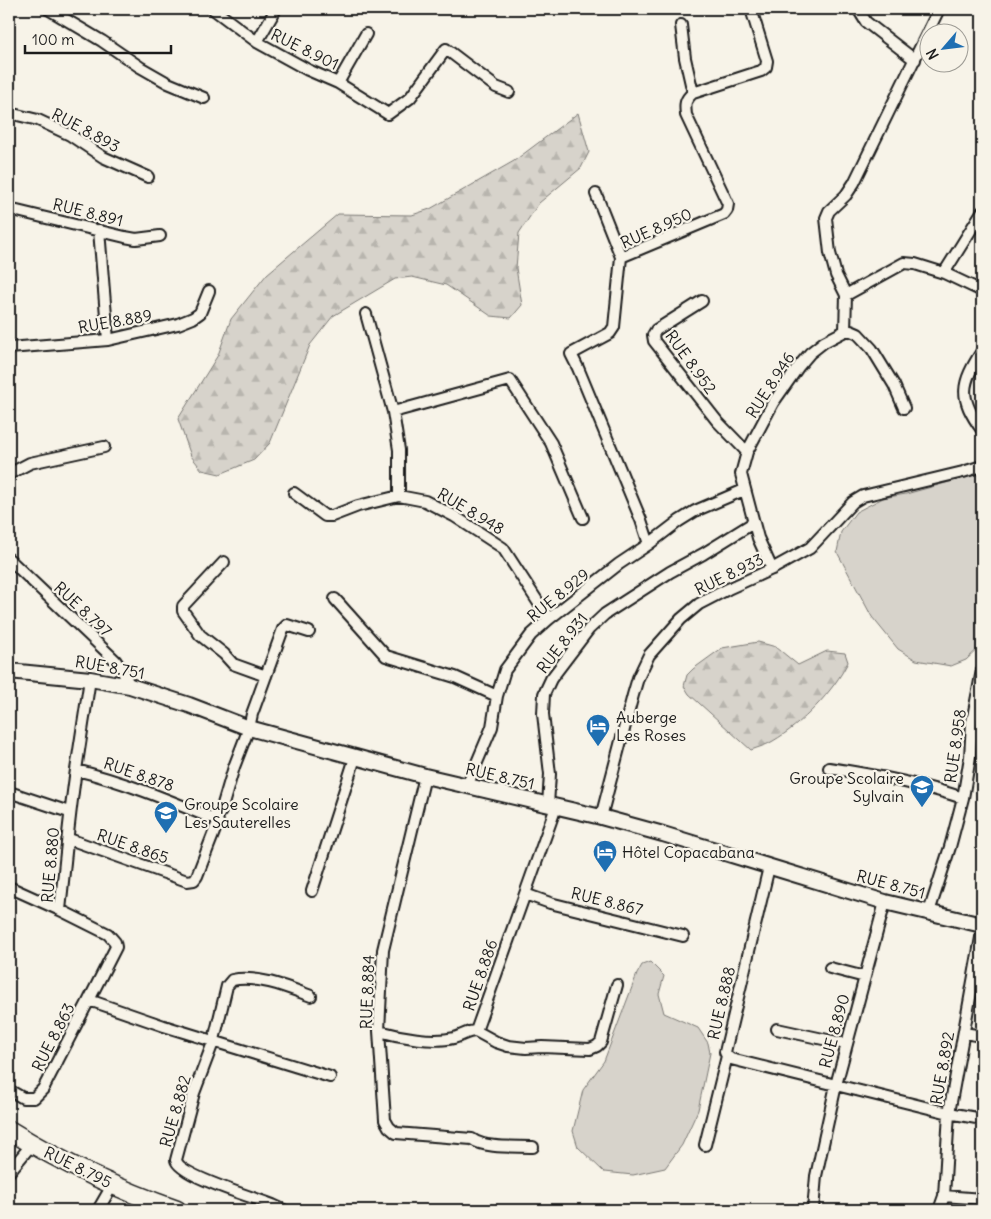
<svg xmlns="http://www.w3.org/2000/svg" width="991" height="1219" font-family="Delius,sans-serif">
<defs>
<pattern id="forest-firs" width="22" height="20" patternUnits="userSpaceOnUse" patternTransform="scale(1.25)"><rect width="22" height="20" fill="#d7d3cb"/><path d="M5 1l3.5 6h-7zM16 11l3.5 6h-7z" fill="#b8b5ae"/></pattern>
</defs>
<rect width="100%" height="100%" fill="#f7f3e8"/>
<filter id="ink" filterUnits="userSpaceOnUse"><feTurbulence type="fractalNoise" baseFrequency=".02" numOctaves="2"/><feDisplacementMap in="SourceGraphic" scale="10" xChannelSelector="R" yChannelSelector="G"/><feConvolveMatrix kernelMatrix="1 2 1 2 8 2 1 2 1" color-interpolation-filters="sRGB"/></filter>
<g filter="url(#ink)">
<path fill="#d7d3cb" stroke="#7a7874" d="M 982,473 L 982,645 L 966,660 L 951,666 L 916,660 L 898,649 L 872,617 L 837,552 L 841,532 L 856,512 L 883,498 L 906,494 Z
M 650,962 L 664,976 L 659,994 L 664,1013 L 698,1028 L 708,1043 L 710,1053 L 698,1110 L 682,1145 L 665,1168 L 633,1175 L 604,1172 L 578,1147 L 573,1131 L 583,1090 L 604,1061 L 637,974 L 642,965 Z"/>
<path fill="url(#forest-firs)" stroke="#7a7874" d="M 578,113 L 589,152 L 581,168 L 539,203 L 519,233 L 516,268 L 522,305 L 511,318 L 491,316 L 446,285 L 412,277 L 395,279 L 333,316 L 310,345 L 270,443 L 254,460 L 220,474 L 202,470 L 191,456 L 178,419 L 218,355 L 231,319 L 267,274 L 338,214 L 412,215 L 430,209 L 514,161 Z
M 758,642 L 776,647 L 798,665 L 827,651 L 845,653 L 848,662 C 834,691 801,725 773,741 C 767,745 759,747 751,750 L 689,694 L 684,686 L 687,675 L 693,669 L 722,648 Z"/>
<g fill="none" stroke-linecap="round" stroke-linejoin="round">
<defs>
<path id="street" d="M 48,9 L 102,41 L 140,67 L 168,83 L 204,98
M 213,9 L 257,42 L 308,70 L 338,83 L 366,34
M 858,9 L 866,22 L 915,60
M 681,25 L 685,58 L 693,93
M 257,42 L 276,9
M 338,83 L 388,114 L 410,98 L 446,49 L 496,87 L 509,92
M 9,113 L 38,120 L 70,135 L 103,157 L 148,177
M 596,194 L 621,257
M 9,209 L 125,237 L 136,239 L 160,236
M 982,212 L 944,273 L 982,291
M 99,230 L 108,340
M 846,295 L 904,263 L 915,264 L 944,273
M 702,301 L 656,330 L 653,335 L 654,341 L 717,421 L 747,452
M 366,314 L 393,412 L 399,450 L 399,496
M 845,331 L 846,295 L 836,275 L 830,253 L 826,218 L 829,211 L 846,195 L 854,183 L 939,9
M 9,348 L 108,340 L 178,324 L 193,318 L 200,313 L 209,291
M 982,351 C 961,384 958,397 982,430
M 393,412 L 510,380 L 551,443 L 583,518
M 9,474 L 30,463 L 104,447
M 294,493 L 325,516 L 332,516 L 358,506 L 399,496 L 425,501 L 454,516 L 503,548 L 549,619
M 649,544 L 641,520 L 578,368 L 571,354 L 610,333 L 614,327 L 621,257 L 724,214 L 727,210 L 728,204 L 686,115 C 685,105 684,100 693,93 L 761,71 L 766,67 L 767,61 L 751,9
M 9,559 L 115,660 L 123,672 L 130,686
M 224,562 L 183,606 L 183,611 L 200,635 L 224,654 L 233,664 L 266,676
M 772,569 L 758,538 L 741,474 L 747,452 L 773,403 L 799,366 L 810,353 L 824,342 L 845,331 L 851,331 L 858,334 L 872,349 L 894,385 L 904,408
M 335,599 L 386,656 L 455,677 L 497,696
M 90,679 L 76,770 C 122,781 166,799 209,817 L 217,817 L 221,811 L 234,767 L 249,728 L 252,714 L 283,629 L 287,625 L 309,632
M 829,768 C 875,775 919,783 963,798 L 950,847 L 929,912
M 76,770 C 69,817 65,864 60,910 L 108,934 L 115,942 L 116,947 L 89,1000
M 425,776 L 383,950 L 379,1031 L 385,1120 L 389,1127 L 396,1133 L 472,1139 C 485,1149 517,1146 533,1147
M 467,786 L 492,727 L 497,696 L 505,670 L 531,635 L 549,619 L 619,564 L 649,544 L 679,521 L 695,511 L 744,490
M 9,792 L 69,812
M 963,798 L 970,757 L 972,722 L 982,670
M 548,805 L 550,774 L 543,714 L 544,694 L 551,679 L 589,629 L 605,614 L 670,572 L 703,554 L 753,523
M 556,807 L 476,1031 L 496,1042 L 508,1046 L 526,1048 L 542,1047 L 590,1049 L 597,1046 L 601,1042 L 617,985
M 601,817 L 633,695 L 638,678 L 649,655 L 681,619 L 699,604 L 728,589 L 772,569 L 810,548 L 853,502 L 863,496 L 963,472 L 982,466
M 69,839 L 187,881 L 194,880 L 197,876 L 218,822 L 217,817
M 9,887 L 60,910
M 312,891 L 355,758
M 525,894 L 550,903 L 683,936
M 885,902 L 836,1085 L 949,1113 L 982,1119
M 830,968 L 865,977
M 777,1029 L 846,1044
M 379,1031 C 400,1037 433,1043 454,1038 C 462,1036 467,1031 476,1031
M 964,1033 L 982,1036
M 727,1056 L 731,1059 L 836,1085 L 816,1176 L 813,1210
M 9,1090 L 23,1098 L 34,1098 L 43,1089 L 89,1000 L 164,1026 L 330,1077
M 705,1145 L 727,1056 L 725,1052 L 769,867
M 9,1172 L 32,1144
M 944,1196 L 982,1199
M 98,1210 L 113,1184
M 284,1210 L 273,1205 C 256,1198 179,1176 176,1160 L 194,1093 L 214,1040 L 227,986 L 232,980 C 258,975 287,987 311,996
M 939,1210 L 944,1196 L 949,1113 L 982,932"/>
<path id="secondary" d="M 9,671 L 90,679 L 130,686 L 189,705 L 249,728 L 425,776 L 601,817 L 663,834 L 885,902 L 982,925"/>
<path id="highway" d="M 9,1130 C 61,1162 119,1190 177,1210"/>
</defs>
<use href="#street" stroke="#1c1c1c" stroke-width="14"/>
<use href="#secondary" stroke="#1c1c1c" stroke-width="18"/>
<use href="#highway" stroke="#1c1c1c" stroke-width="21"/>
<use href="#street" stroke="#f7f3e8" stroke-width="10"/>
<use href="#secondary" stroke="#f7f3e8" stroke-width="14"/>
<use href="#highway" stroke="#f7f3e8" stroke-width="18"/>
</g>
</g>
<defs>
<symbol id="hotel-pin" viewBox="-11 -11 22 30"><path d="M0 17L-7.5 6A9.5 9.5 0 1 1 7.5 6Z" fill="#1f6fb2" stroke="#f7f3e8"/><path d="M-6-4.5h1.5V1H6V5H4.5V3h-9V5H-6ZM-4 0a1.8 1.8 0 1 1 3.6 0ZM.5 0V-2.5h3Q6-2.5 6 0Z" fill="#fff"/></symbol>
<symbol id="school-pin" viewBox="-11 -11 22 30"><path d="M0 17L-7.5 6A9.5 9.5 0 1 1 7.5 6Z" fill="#1f6fb2" stroke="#f7f3e8"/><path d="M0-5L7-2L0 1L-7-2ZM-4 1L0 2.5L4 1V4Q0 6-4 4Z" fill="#fff"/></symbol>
</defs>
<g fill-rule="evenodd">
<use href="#hotel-pin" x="584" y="712" width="28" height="38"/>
<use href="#school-pin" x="908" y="773" width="28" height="38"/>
<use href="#school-pin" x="152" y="799" width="28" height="38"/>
<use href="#hotel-pin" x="591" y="838" width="28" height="38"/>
</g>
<g text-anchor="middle" stroke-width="4.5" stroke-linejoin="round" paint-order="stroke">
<g font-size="16" fill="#1c1c1c" stroke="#f7f3e8">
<text transform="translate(305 49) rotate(26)" y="6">RUE 8.901</text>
<text transform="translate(86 130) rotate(28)" y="6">RUE 8.893</text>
<text transform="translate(88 212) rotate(14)" y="6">RUE 8.891</text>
<text transform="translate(656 228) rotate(-24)" y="6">RUE 8.950</text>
<text transform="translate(115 321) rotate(-10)" y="6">RUE 8.889</text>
<text transform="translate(691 362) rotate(54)" y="6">RUE 8.952</text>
<text transform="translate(770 385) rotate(-57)" y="6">RUE 8.946</text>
<text transform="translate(471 511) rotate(31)" y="6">RUE 8.948</text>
<text transform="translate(729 574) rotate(-26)" y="6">RUE 8.933</text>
<text transform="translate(558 595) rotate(-39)" y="6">RUE 8.929</text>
<text transform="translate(83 609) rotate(43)" y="6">RUE 8.797</text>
<text transform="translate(562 643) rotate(-52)" y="6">RUE 8.931</text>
<text transform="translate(110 667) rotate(10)" y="6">RUE 8.751</text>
<text transform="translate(955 746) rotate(-82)" y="6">RUE 8.958</text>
<text transform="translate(139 774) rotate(19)" y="6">RUE 8.878</text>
<text transform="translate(500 776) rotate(13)" y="6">RUE 8.751</text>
<text transform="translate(133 846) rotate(19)" y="6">RUE 8.865</text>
<text transform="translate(50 865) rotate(-85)" y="6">RUE 8.880</text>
<text transform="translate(891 884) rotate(15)" y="6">RUE 8.751</text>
<text transform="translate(607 901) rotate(14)" y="6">RUE 8.867</text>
<text transform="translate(480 975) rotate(-71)" y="6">RUE 8.886</text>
<text transform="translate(367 992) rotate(-88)" y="6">RUE 8.884</text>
<text transform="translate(721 1003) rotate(-77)" y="6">RUE 8.888</text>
<text transform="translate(834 1031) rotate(-75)" y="6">RUE 8.890</text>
<text transform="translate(53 1037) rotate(-63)" y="6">RUE 8.863</text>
<text transform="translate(942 1068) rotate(-80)" y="6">RUE 8.892</text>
<text transform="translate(175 1111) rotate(-74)" y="6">RUE 8.882</text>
<text transform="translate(78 1167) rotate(26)" y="6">RUE 8.795</text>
</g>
<g font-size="16" fill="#1c1c1c" stroke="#f7f3e8" text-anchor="start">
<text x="616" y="723">Auberge<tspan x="616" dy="18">Les Roses</tspan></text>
<text x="904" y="784" text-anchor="end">Groupe Scolaire<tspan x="904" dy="18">Sylvain</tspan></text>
<text x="184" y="810">Groupe Scolaire<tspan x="184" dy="18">Les Sauterelles</tspan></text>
<text x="622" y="858">Hôtel Copacabana</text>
</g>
</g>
<rect width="991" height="1219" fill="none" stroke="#f7f3e8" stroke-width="30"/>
<rect x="15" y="15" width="961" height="1189" fill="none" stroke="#1c1c1c" stroke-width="2" filter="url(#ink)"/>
<g transform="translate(944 48) rotate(242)"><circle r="24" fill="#f7f3e8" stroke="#9f9d96"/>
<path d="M0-4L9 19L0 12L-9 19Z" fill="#1f6fb2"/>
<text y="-8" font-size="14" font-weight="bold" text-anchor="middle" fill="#1c1c1c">N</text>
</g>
<path d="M25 45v8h146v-8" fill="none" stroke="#1c1c1c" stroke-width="2.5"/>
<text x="32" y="45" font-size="15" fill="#1c1c1c" stroke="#f7f3e8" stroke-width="4" paint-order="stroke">100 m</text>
</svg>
